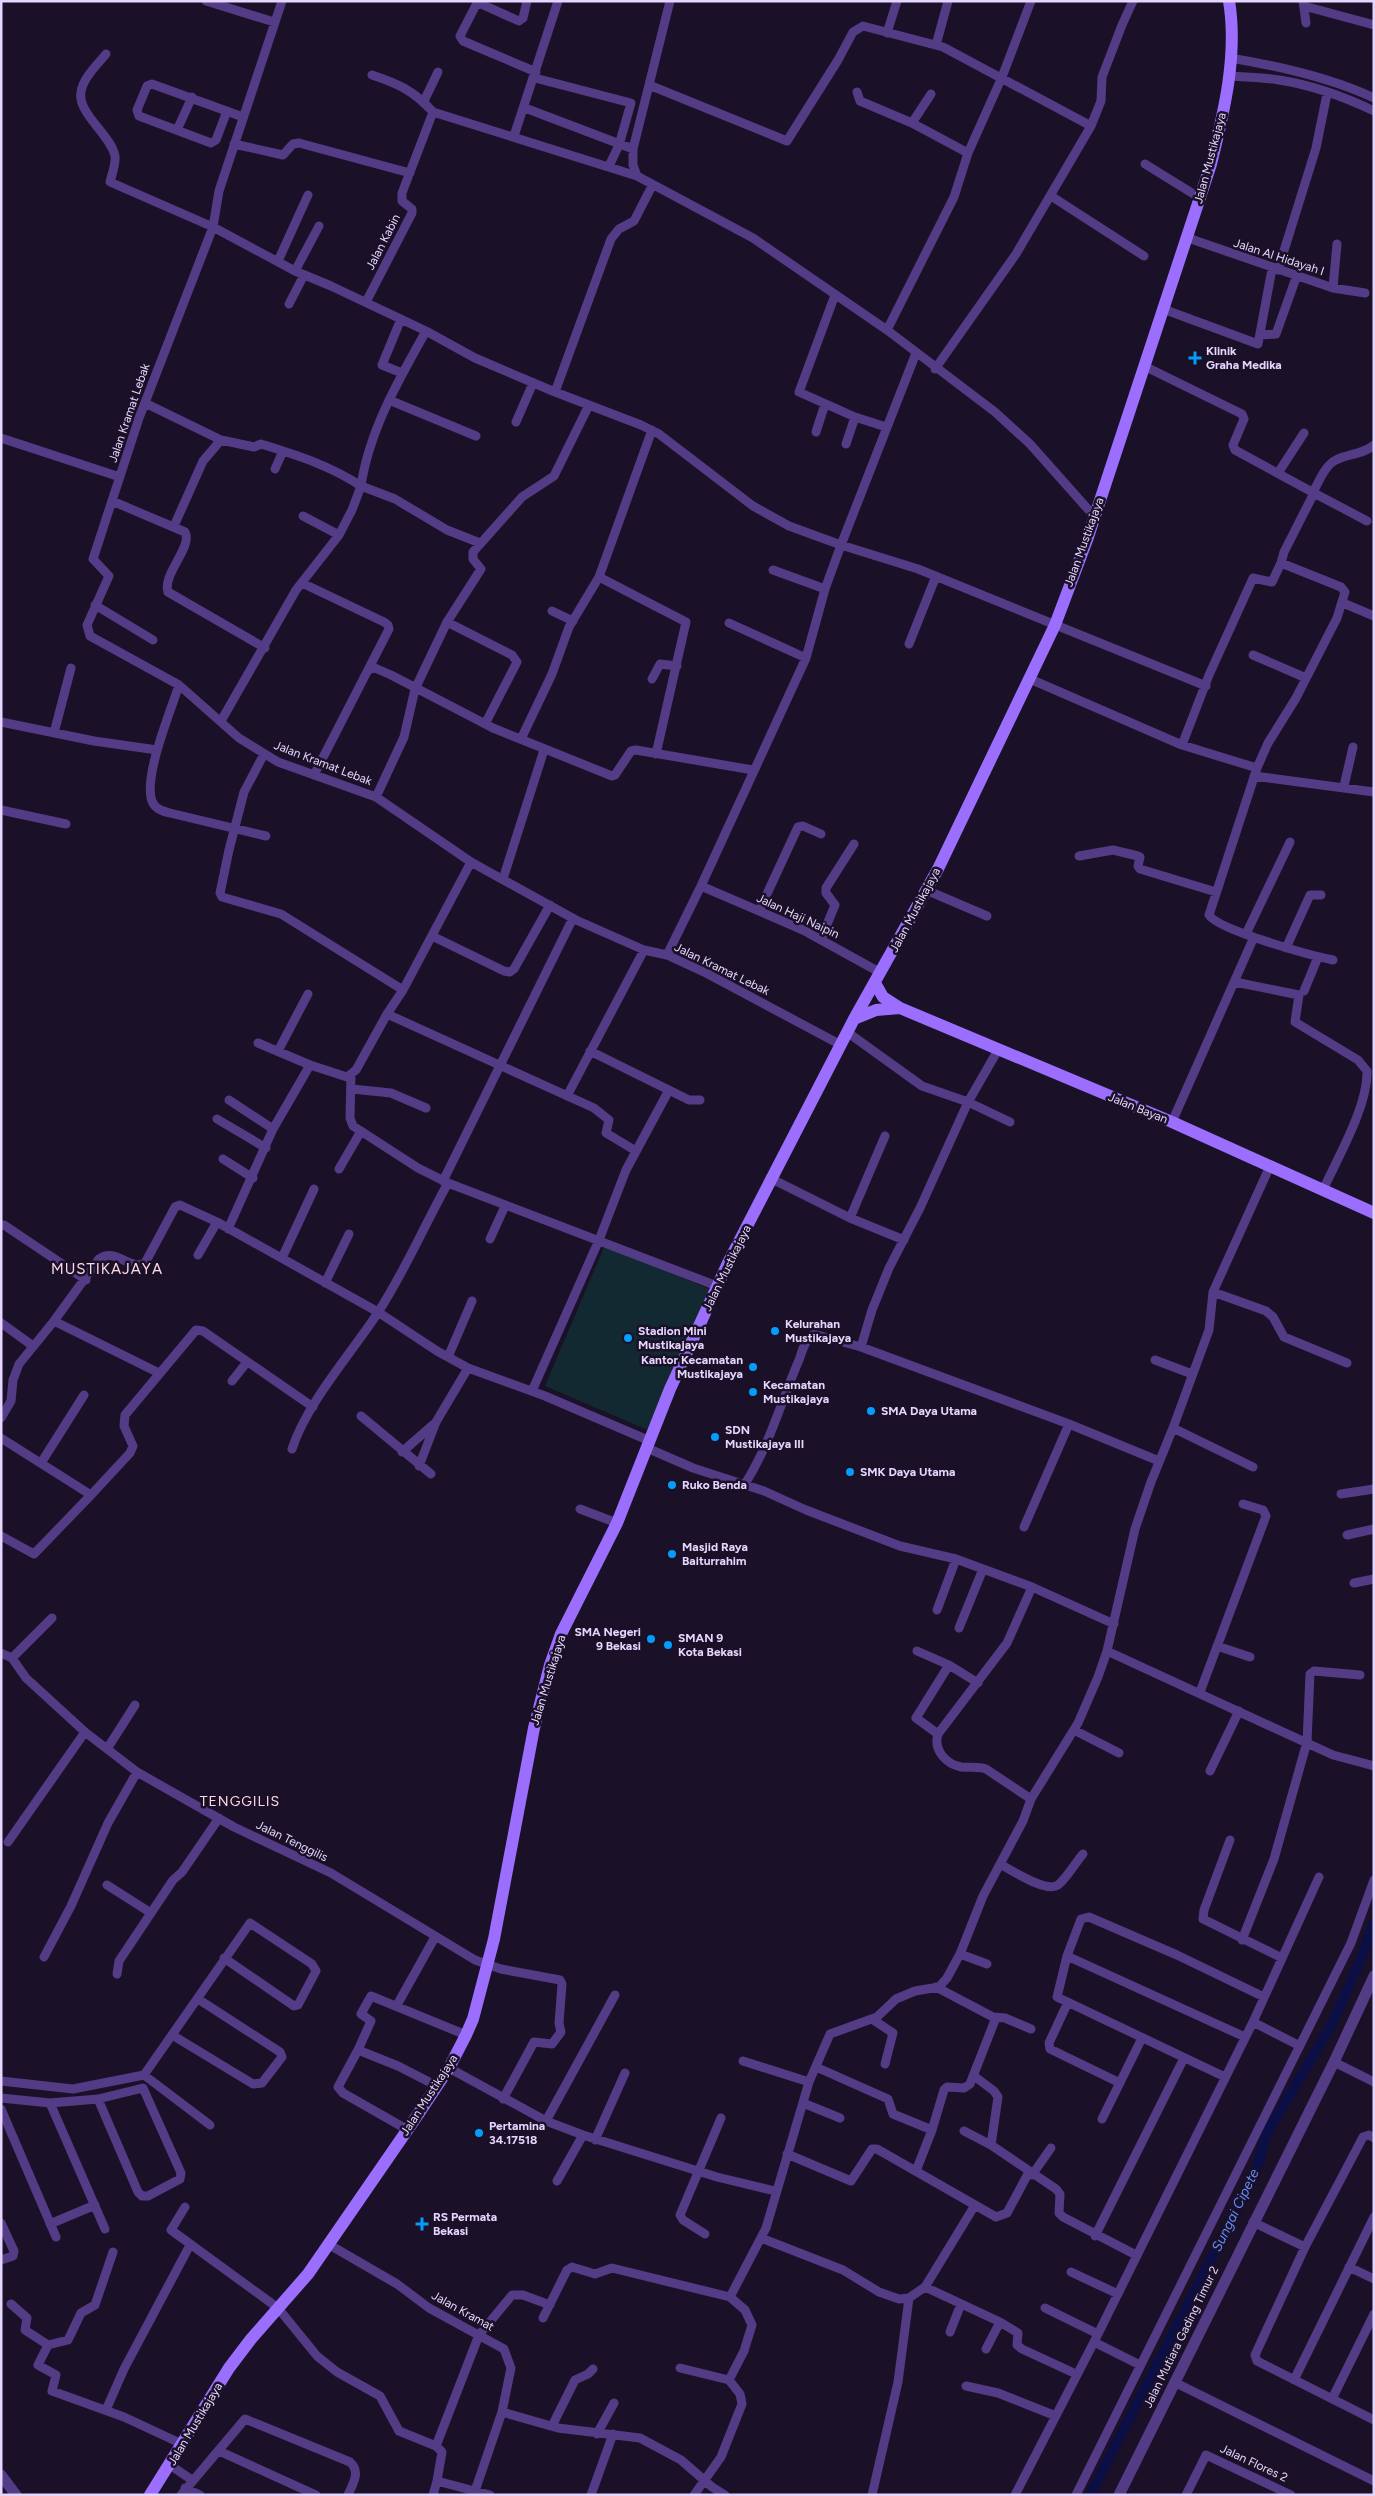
<svg xmlns="http://www.w3.org/2000/svg" width="1375" height="2496" font-family="Figtree,sans-serif">
<rect width="100%" height="100%" fill="#1a1027"/>
<path fill="#132931" d="M 605,1245 L 711,1290 L 650,1431 L 545,1386 Z"/>
<g fill="none" stroke-linecap="round" stroke-linejoin="round">
<path stroke="#0b0f45" stroke-width="10" d="M 1090,2495 L 1255,2174 L 1267,2133 L 1333,2022 L 1359,1963 L 1374,1923"/>
<path stroke="#533b85" stroke-width="9" d="M 206,1 L 274,22
M 282,1 L 219,191 L 213,227 L 139,418 L 93,559 L 109,576 L 87,625 L 90,636 L 179,685 L 239,738 L 278,762 L 376,797 L 471,862 L 576,920 L 644,950 L 667,955 L 706,973 L 841,1045
M 527,1 L 523,18 L 519,21 L 481,4 L 476,5 L 460,36 L 463,41 L 536,72
M 670,1 L 633,149 L 633,165 L 637,176 L 753,238 L 887,330 L 995,412 L 1030,444 L 1094,516
M 1303,1 L 1306,23
M 1304,6 L 1374,25
M 887,33 L 897,1
M 936,45 L 948,1
M 106,54 C 97,65 83,78 81,92 C 77,113 111,135 115,156 C 116,164 112,174 110,182 L 213,227 L 295,271 L 331,286 L 426,331 L 475,358 L 555,392 L 641,425 L 659,434 L 753,506 L 789,526 L 841,545 L 918,569 L 1206,686
M 1230,58 C 1279,66 1329,77 1374,98
M 372,75 C 399,84 414,91 433,112 L 637,176
M 1229,76 C 1245,77 1262,77 1279,80 C 1311,85 1345,97 1374,111
M 535,78 L 631,103 L 619,145 L 609,166
M 649,85 L 787,141 L 838,60 L 853,32 L 863,26 L 943,47 L 1091,126 L 1016,254 L 935,369
M 857,92 L 860,101 L 912,123 L 968,153
M 424,101 L 438,72
M 525,108 L 633,149
M 227,111 L 216,140 L 211,143 L 139,116 L 137,110 L 147,86 L 152,84 L 243,117
M 912,123 L 931,94
M 1091,126 L 1101,101 L 1102,77 L 1122,25 L 1133,1
M 177,130 L 192,97
M 514,136 L 558,1
M 234,144 L 283,155 L 293,144 L 299,143 L 410,173
M 1145,164 L 1200,198
M 1051,196 L 1144,256
M 1188,238 L 1333,288 L 1365,293
M 278,261 L 308,195
M 1278,270 L 1316,148 L 1327,94
M 295,271 L 319,226
M 1333,288 L 1337,244
M 835,295 L 799,392 L 855,417 L 886,427
M 366,302 L 412,213 L 412,209 L 402,201 L 402,193 L 433,112
M 289,304 L 304,275
M 1163,309 L 1258,344 L 1272,269
M 401,319 L 382,365 L 402,373
M 887,330 L 954,197 L 968,153 L 1002,77 L 1031,1
M 426,331 C 399,379 369,431 361,486 L 395,499 L 447,530 L 480,543
M 1260,335 L 1276,334 L 1297,275
M 1144,366 L 1242,414 L 1244,419 L 1233,445 L 1235,450 L 1314,493 L 1284,552 L 1281,563 L 1341,587 L 1345,592 L 1337,618 L 1296,698 L 1268,743 L 1257,768 L 1209,915 C 1218,930 1313,956 1333,960
M 555,392 L 611,239 L 619,229 L 634,221 L 652,186
M 389,400 L 476,436
M 145,403 L 221,440
M 516,422 L 533,383
M 652,430 L 599,577 L 686,622 L 656,754
M 816,432 L 825,404
M 1,438 L 120,477
M 846,444 L 855,417
M 275,469 L 283,451
M 1278,473 L 1304,433
M 1313,492 C 1319,482 1325,465 1336,460 C 1350,453 1362,455 1374,445
M 1314,493 L 1367,521
M 112,501 L 185,532 C 193,547 162,574 168,592 L 265,648
M 303,516 L 339,535
M 174,526 L 203,461 L 221,440 L 254,447 L 261,444 C 296,455 329,465 361,486 L 352,510 L 339,535 L 296,590 L 221,721
M 773,570 L 825,589
M 302,583 L 384,622 L 388,625 L 389,629 L 314,775
M 1343,603 L 1374,616
M 95,605 L 153,640
M 552,611 L 573,621
M 447,622 L 512,655 L 517,662 L 485,724
M 729,623 L 806,658
M 909,644 L 936,576
M 1253,655 L 1306,678
M 370,669 L 375,668 L 391,675 L 493,728 L 612,776 L 615,775 L 631,751 L 636,750 L 753,770
M 652,679 L 660,664 L 677,666
M 1030,679 L 1182,745 L 1257,768
M 179,685 C 171,710 143,777 152,801 C 155,809 162,811 170,813 L 266,836
M 1,722 L 94,741 L 157,750
M 54,733 L 71,668
M 521,739 L 552,674 L 569,627 L 599,577
M 1182,745 L 1209,675 L 1253,578 L 1272,582 L 1281,563
M 264,754 L 244,792 L 229,850 L 220,893 L 222,897 L 281,914 L 403,990
M 1254,776 L 1374,792
M 1344,786 L 1353,747
M 376,797 L 404,737 L 415,689 L 447,622 L 481,569 L 473,559 L 473,552 L 522,497 L 554,476 L 589,405
M 1,810 L 66,824
M 1079,856 L 1113,850 L 1138,856 L 1140,857 L 1138,866 L 1140,869 L 1216,892
M 503,879 L 544,750
M 701,886 L 803,930 L 881,973
M 926,890 L 987,916
M 759,911 L 798,827 L 803,826 L 821,834
M 1246,934 L 1290,842
M 432,936 L 504,971 L 510,972 L 514,969 L 550,905
M 821,939 L 835,905 L 826,893 L 826,888 L 854,844
M 1286,948 L 1310,895 L 1321,895
M 667,955 L 701,886 L 806,658 L 825,589 L 841,545 L 916,353
M 1235,982 L 1299,995 L 1295,1022 L 1358,1060 L 1367,1071 C 1368,1106 1338,1157 1323,1190
M 1304,991 L 1318,957
M 387,1014 L 594,1108 L 609,1120 L 606,1133 L 636,1151
M 847,1032 L 922,1086 L 968,1102 L 998,1050
M 258,1043 L 310,1065
M 278,1051 L 308,994
M 590,1051 L 689,1100 L 700,1100
M 351,1075 L 350,1118 L 353,1126 L 418,1168 L 448,1183 L 717,1286
M 352,1089 L 391,1093 L 426,1108
M 567,1096 L 644,950
M 229,1100 L 273,1129
M 217,1119 L 266,1148
M 1172,1122 L 1254,937
M 223,1159 L 253,1178
M 339,1169 L 361,1131
M 770,1178 L 850,1218 L 904,1240
M 443,1181 L 573,918
M 850,1218 L 885,1136
M 4,1225 L 86,1280
M 228,1229 L 273,1129 L 310,1065 L 347,1077 L 356,1070 L 387,1014 L 403,990 L 471,862
M 490,1239 L 505,1206
M 198,1255 L 217,1222
M 282,1258 L 314,1189
M 325,1283 L 349,1234
M 1213,1292 L 1266,1311 L 1273,1317 L 1284,1337 L 1347,1363
M 54,1321 L 159,1373
M 1,1323 L 33,1346
M 861,1347 L 872,1310 L 889,1268 L 920,1208 L 968,1102 L 1010,1122
M 448,1357 L 472,1301
M 1155,1360 L 1192,1374
M 232,1381 L 247,1362
M 532,1391 L 599,1240 L 626,1170 L 669,1090
M 361,1416 L 431,1474
M 1,1418 L 11,1401 L 13,1380 L 19,1364 L 54,1321 L 99,1259 C 116,1247 129,1271 145,1263 L 175,1207 L 180,1205 L 217,1222 L 378,1312 L 437,1351 L 468,1368 L 545,1396 L 650,1441
M 1173,1428 L 1253,1467
M 1,1438 L 91,1495 L 34,1554 L 1,1536
M 647,1448 L 693,1468 L 764,1491 L 806,1510 L 900,1546 L 956,1559 L 1032,1587 L 1114,1624
M 292,1449 C 307,1403 350,1355 377,1314 C 404,1273 424,1226 448,1183
M 402,1452 L 434,1424
M 41,1463 L 84,1395
M 419,1466 L 436,1422 L 468,1368
M 745,1484 C 771,1442 780,1404 799,1360 C 802,1352 805,1338 814,1334 L 861,1347 L 1069,1424 L 1159,1461
M 1341,1494 L 1374,1489
M 91,1495 L 130,1453 L 133,1446 L 124,1426 L 125,1415 L 196,1330 L 203,1331 L 313,1407
M 580,1509 L 617,1523
M 1024,1527 L 1069,1424
M 1347,1535 L 1374,1529
M 1354,1583 L 1374,1579
M 937,1610 L 956,1559
M 959,1628 L 983,1569
M 1217,1646 L 1250,1657
M 917,1651 L 949,1665 L 978,1683
M 1107,1651 L 1333,1755 L 1374,1766
M 1,1653 L 12,1658 L 26,1678 L 85,1732 L 137,1772 L 234,1827 L 331,1873 L 475,1960 L 501,1969 L 560,1980 L 562,1984 L 559,2023 L 561,2032 L 552,2044 L 534,2042 L 503,2099
M 12,1658 L 52,1618
M 949,1665 L 916,1718 L 938,1734 L 1007,1643 L 1032,1587
M 1200,1692 L 1266,1516 L 1263,1510 L 1243,1504
M 1074,1730 L 1119,1753
M 938,1734 C 933,1750 946,1764 961,1767 C 970,1768 977,1766 986,1769 L 1031,1799
M 107,1749 L 135,1705
M 1210,1771 L 1239,1711
M 1230,1840 L 1204,1910 L 1203,1919 L 1282,1958
M 8,1842 L 85,1732
M 1000,1864 C 1013,1871 1046,1893 1058,1885 C 1067,1878 1075,1863 1083,1854
M 107,1885 L 151,1913
M 1242,1940 L 1274,1859 L 1307,1742 L 1310,1674 L 1314,1671 L 1360,1675
M 960,1954 L 987,1964
M 1067,1956 L 1245,2037
M 44,1957 L 71,1906 L 108,1823 L 137,1772
M 117,1974 L 119,1961 L 173,1880 L 182,1872 L 219,1818
M 1068,2002 L 1049,2043 L 1050,2049 L 1120,2083
M 397,2005 L 435,1937
M 993,2017 L 1005,2018 L 1031,2029
M 872,2019 L 893,2033 L 885,2064
M 1253,2022 L 1300,2046
M 172,2035 L 253,2084 L 262,2083 L 282,2057 L 280,2052 L 198,1999
M 358,2050 L 371,2021 L 361,2014 L 371,1996 L 466,2035
M 743,2061 L 809,2082
M 1334,2062 L 1374,2082
M 816,2067 L 888,2099 L 893,2114 L 932,2130
M 449,2068 L 546,2121 L 583,2135 L 717,2177 L 775,2191
M 144,2075 L 210,2125
M 974,2076 L 994,2091 L 998,2097 L 991,2145 L 1056,2189 L 1060,2194 L 1059,2213 L 1063,2217 L 1136,2255
M 1225,2077 L 1057,1997 L 1067,1956 L 1081,1919 L 1089,1917 L 1177,1955 L 1264,1997
M 1,2081 L 73,2089 L 144,2075 L 250,1923 L 312,1964 L 316,1971 L 298,2005 L 294,2006 L 224,1958
M 1,2098 L 50,2103 L 98,2099 L 143,2088 L 181,2173 L 180,2179 L 148,2196 L 142,2196 L 138,2192 L 98,2099
M 50,2103 L 105,2229
M 803,2103 L 840,2118
M 1,2109 L 56,2237
M 1102,2119 L 1142,2038
M 546,2121 L 615,1995
M 408,2130 L 343,2093 L 338,2087 L 358,2050 L 398,2066 L 437,2086
M 964,2131 L 991,2145
M 1374,2138 L 1369,2135 L 1363,2137 L 1305,2247 L 1255,2355 L 1257,2361 L 1374,2420
M 595,2140 L 625,2073
M 787,2154 L 851,2181 L 872,2149 L 877,2149 L 975,2205
M 916,2171 L 932,2130 L 944,2090 L 947,2087 L 964,2088 L 970,2084 L 995,2020 L 993,2017 L 936,1987
M 1032,2175 L 1051,2148
M 557,2181 L 583,2135
M 185,2207 L 171,2230 L 278,2308 L 317,2356 L 337,2372 L 380,2396 L 399,2431 L 436,2446
M 1253,2222 L 1305,2247
M 1,2223 L 14,2251 L 13,2256 L 1,2260
M 50,2224 L 95,2205
M 705,2234 L 683,2220 L 680,2215 L 721,2118
M 1095,2236 L 1184,2058
M 761,2238 L 843,2270 L 879,2292 L 899,2299 L 909,2298 L 925,2287 L 975,2205 L 996,2217 L 1007,2213 L 1029,2172
M 328,2244 L 397,2284 L 429,2308 L 504,2349 L 511,2368 L 502,2412 L 475,2491
M 1349,2267 L 1374,2279
M 1071,2272 L 1118,2294
M 925,2287 L 1000,2322 L 986,2349
M 11,2304 L 27,2318 L 25,2330 L 48,2345 L 38,2365 L 56,2375 L 52,2391 L 124,2417 L 182,2444
M 1045,2308 L 1098,2334
M 543,2318 L 567,2270 L 572,2267 L 595,2274 L 612,2268 L 730,2297
M 1000,2322 L 1018,2333 L 1017,2345 L 1022,2349 L 1076,2374
M 950,2332 L 961,2304
M 48,2345 L 68,2340 L 81,2313 L 95,2305 L 113,2252
M 1140,2365 L 1094,2342 L 1253,2022 L 1319,1877
M 680,2368 L 729,2380
M 1294,2380 L 1374,2217
M 1174,2382 L 1374,2481
M 966,2386 L 998,2393 L 1056,2416
M 1332,2399 L 1374,2314
M 106,2410 L 124,2369 L 190,2245
M 502,2412 L 558,2428 L 640,2438 L 681,2460 L 712,2487 L 725,2495
M 552,2426 L 575,2380 L 588,2374 L 593,2369
M 597,2434 L 614,2403
M 219,2451 L 316,2495
M 170,2465 L 192,2480
M 437,2481 L 442,2452 L 436,2446 L 479,2335 L 512,2295 L 523,2295 L 550,2305
M 185,2488 L 200,2495
M 181,2495 L 245,2419 L 350,2462 C 361,2472 353,2483 348,2495
M 433,2495 L 437,2481 L 490,2495
M 591,2495 L 613,2434
M 694,2495 L 721,2457 L 742,2404 L 740,2394 L 729,2380 L 744,2351 L 752,2325 L 745,2310 L 730,2297 L 766,2228 L 809,2082 L 830,2034 L 877,2017 L 896,1999 L 915,1991 L 939,1987 L 947,1978 L 960,1954 L 983,1896 L 1023,1821 L 1031,1799 L 1078,1723 L 1098,1677 L 1107,1651 L 1135,1529 L 1151,1482 L 1173,1428 L 1209,1330 L 1213,1292 L 1270,1166
M 872,2495 L 898,2382 L 909,2298
M 1015,2495 L 1094,2342
M 1076,2495 L 1351,1943 L 1374,1880
M 1186,2495 L 1206,2455 L 1291,2495"/>
<path stroke="#533b85" stroke-width="11" d="M 1,2475 L 16,2495
M 1119,2495 L 1334,2062 L 1374,1976"/>
<path stroke="#9b6efd" stroke-width="12" d="M 875,983 L 883,997 L 900,1008 L 1172,1122 L 1374,1213
M 854,1019 L 876,1010 L 900,1008
M 150,2495 L 229,2368 L 251,2339 L 308,2274 L 419,2113 L 449,2068 L 466,2035 L 473,2019 L 494,1939 L 534,1728 L 550,1665 L 561,1634 L 617,1523 L 670,1389 L 728,1263 L 854,1019 L 938,869 L 1055,625 L 1087,540 L 1211,164 C 1224,112 1238,55 1229,1"/>
</g>
<g fill="#059cfc" stroke="#1a1027" stroke-width="2">
<path d="M1192.5 350.5h5v5h5v5h-5v5h-5v-5h-5v-5h5z"/>
<circle cx="775" cy="1331" r="5"/>
<circle cx="628" cy="1338" r="5"/>
<circle cx="753" cy="1367" r="5"/>
<circle cx="753" cy="1392" r="5"/>
<circle cx="871" cy="1411" r="5"/>
<circle cx="715" cy="1437" r="5"/>
<circle cx="850" cy="1472" r="5"/>
<circle cx="672" cy="1485" r="5"/>
<circle cx="672" cy="1554" r="5"/>
<circle cx="651" cy="1639" r="5"/>
<circle cx="668" cy="1645" r="5"/>
<circle cx="479" cy="2133" r="5"/>
<path d="M419.5 2216.5h5v5h5v5h-5v5h-5v-5h-5v-5h5z"/>
</g>
<g text-anchor="middle" stroke-width="5" stroke-linejoin="round" paint-order="stroke">
<g font-size="12" fill="#e6d6ff" stroke="#1a1027">
<text transform="translate(1210 158) rotate(-75)" y="4">Jalan Mustikajaya</text>
<text transform="translate(383 242) rotate(-63)" y="4">Jalan Kabin</text>
<text transform="translate(1279 257) rotate(18)" y="4">Jalan Al Hidayah I</text>
<text transform="translate(129 413) rotate(-71)" y="4">Jalan Kramat Lebak</text>
<text transform="translate(1084 542) rotate(-70)" y="4">Jalan Mustikajaya</text>
<text transform="translate(323 763) rotate(21)" y="4">Jalan Kramat Lebak</text>
<text transform="translate(915 910) rotate(-62)" y="4">Jalan Mustikajaya</text>
<text transform="translate(798 916) rotate(25)" y="4">Jalan Haji Naipin</text>
<text transform="translate(722 969) rotate(26)" y="4">Jalan Kramat Lebak</text>
<text transform="translate(1138 1108) rotate(22)" y="4">Jalan Bayan</text>
<text transform="translate(727 1268) rotate(-64)" y="4">Jalan Mustikajaya</text>
<text transform="translate(548 1680) rotate(-73)" y="4">Jalan Mustikajaya</text>
<text transform="translate(292 1841) rotate(26)" y="4">Jalan Tenggilis</text>
<text transform="translate(429 2095) rotate(-57)" y="4">Jalan Mustikajaya</text>
<text transform="translate(463 2311) rotate(29)" y="4">Jalan Kramat</text>
<text transform="translate(1181 2337) rotate(-64)" y="4">Jalan Mutiara Gading Timur 2</text>
<text transform="translate(195 2424) rotate(-59)" y="4">Jalan Mustikajaya</text>
<text transform="translate(1254 2463) rotate(25)" y="4">Jalan Flores 2</text>
</g>
<g font-size="12" font-weight="bold" fill="#e6d6ff" stroke="#1a1027" text-anchor="start">
<text x="1206" y="355">Klinik<tspan x="1206" dy="14">Graha Medika</tspan></text>
<text x="785" y="1328">Kelurahan<tspan x="785" dy="14">Mustikajaya</tspan></text>
<text x="638" y="1335">Stadion Mini<tspan x="638" dy="14">Mustikajaya</tspan></text>
<text x="743" y="1364" text-anchor="end">Kantor Kecamatan<tspan x="743" dy="14">Mustikajaya</tspan></text>
<text x="763" y="1389">Kecamatan<tspan x="763" dy="14">Mustikajaya</tspan></text>
<text x="881" y="1415">SMA Daya Utama</text>
<text x="725" y="1434">SDN<tspan x="725" dy="14">Mustikajaya III</tspan></text>
<text x="860" y="1476">SMK Daya Utama</text>
<text x="682" y="1489">Ruko Benda</text>
<text x="682" y="1551">Masjid Raya<tspan x="682" dy="14">Baiturrahim</tspan></text>
<text x="641" y="1636" text-anchor="end">SMA Negeri<tspan x="641" dy="14">9 Bekasi</tspan></text>
<text x="678" y="1642">SMAN 9<tspan x="678" dy="14">Kota Bekasi</tspan></text>
<text x="489" y="2130">Pertamina<tspan x="489" dy="14">34.17518</tspan></text>
<text x="433" y="2221">RS Permata<tspan x="433" dy="14">Bekasi</tspan></text>
</g>
<g font-size="14" letter-spacing="1" fill="#ffd8e5" stroke="#1a1027">
<text x="240" y="1806">TENGGILIS</text>
</g>
<g font-size="14" font-style="italic" fill="#658bfd" stroke="#1a1027">
<text transform="translate(1235 2210) rotate(-64)" y="5">Sungai Cipete</text>
</g>
<g font-size="15" letter-spacing="1" fill="#ffd8e5" stroke="#1a1027">
<text x="107" y="1274">MUSTIKAJAYA</text>
</g>
</g>
<rect width="1375" height="2496" fill="none" stroke="#e6d6ff" stroke-width="5"/>
</svg>
